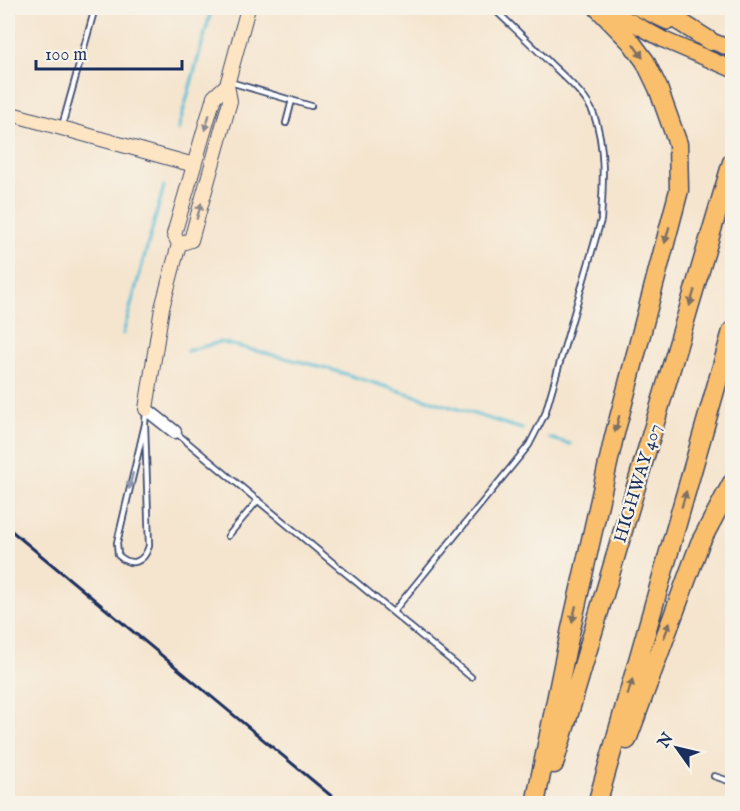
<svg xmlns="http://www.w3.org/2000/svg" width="740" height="811" font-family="'IM FELL English',serif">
<rect width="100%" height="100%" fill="#f7f3e8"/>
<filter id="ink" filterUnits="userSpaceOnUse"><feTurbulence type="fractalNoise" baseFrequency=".0167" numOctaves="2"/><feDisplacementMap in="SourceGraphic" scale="12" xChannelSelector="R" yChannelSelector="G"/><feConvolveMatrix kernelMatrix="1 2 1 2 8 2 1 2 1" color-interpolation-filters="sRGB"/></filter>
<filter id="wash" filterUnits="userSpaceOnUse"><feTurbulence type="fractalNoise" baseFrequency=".008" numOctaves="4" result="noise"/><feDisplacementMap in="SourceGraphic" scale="24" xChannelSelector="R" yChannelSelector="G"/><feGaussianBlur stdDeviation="1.35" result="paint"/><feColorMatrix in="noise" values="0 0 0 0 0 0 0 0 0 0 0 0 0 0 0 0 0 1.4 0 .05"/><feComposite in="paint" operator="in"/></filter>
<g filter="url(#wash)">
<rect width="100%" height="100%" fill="#f5e5cf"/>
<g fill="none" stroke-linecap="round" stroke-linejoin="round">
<path stroke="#56bcd4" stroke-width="3" d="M 178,130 L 212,8
M 123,334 L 164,186
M 187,351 L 220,342 L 326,368 L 522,429
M 549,438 L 570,444"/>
</g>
</g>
<g filter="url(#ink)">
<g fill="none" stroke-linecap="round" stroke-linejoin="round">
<defs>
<path id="service" d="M 230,82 L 311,106
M 286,123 L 292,100
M 62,126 L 95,8
M 145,424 L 149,546 C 144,562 132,568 118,555 L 117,543 L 145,424 L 146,411
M 175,432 L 471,677
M 228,536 L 258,500
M 393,612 L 529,445 L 545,414 L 601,220 C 603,186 606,147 594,115 C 586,94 565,78 549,62 C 531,44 512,26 493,8
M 714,776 L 732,782"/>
<path id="tertiary" d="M 146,409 L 175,432"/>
<path id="secondary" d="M 8,113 L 194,165
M 179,244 L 191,240 L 230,101 L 227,85 L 248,8
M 146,409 L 162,308 L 179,244 L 174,234 L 214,97 L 227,85"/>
<path id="primary" d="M 606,8 L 664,40 L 732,69
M 638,8 L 668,22
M 701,37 L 732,49"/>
<path id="motorway" d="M 658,8 L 710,41
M 627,740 L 700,543 L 732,483
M 554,764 L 732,162
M 535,804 L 566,651 L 614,437 L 679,190 L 678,144 L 658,88 L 645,61 L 631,42 L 598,8
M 597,804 L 732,331"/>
</defs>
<use href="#service" stroke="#3c4a6f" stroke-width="8"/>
<use href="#tertiary" stroke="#3c4a6f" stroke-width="15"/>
<use href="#secondary" stroke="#3c4a6f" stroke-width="16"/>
<use href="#primary" stroke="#3c4a6f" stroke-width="18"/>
<use href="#motorway" stroke="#3c4a6f" stroke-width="21"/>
<use href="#service" stroke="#fff" stroke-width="4.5"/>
<use href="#tertiary" stroke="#fff" stroke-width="12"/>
<use href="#secondary" stroke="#fde5c4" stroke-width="14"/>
<use href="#primary" stroke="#f9bf6c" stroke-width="15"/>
<use href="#motorway" stroke="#f9bf6c" stroke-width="18"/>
<path stroke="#1b2f5e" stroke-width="3" d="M 8,528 L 341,804"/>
</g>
<defs><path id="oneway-solid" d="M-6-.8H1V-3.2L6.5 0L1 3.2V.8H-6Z" transform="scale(1.5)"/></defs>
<g fill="#7f7064">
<use href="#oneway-solid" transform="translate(638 51) rotate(55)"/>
<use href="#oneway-solid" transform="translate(667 235) rotate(105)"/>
<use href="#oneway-solid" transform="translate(692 298) rotate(107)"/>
<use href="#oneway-solid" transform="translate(617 424) rotate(105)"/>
<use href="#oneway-solid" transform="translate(684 499) rotate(-74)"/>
<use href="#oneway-solid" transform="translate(574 614) rotate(103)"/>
<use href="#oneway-solid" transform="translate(667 630) rotate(-69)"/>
<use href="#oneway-solid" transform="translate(630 687) rotate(-74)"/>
</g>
<g fill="#8c8a91">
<use href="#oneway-solid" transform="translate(207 123) rotate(106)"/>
<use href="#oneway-solid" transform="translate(199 211) rotate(-74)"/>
</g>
<use fill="#8d97ae" href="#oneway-solid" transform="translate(131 481) rotate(103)"/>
</g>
<g text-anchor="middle" stroke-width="4.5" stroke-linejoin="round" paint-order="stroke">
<g font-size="18" fill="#1b2f5e" stroke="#f7f3e8">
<text transform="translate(637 483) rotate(-73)" y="6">HIGHWAY 407</text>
</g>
</g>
<rect width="740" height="811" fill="none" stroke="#f7f3e8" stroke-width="30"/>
<g transform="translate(677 748) rotate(304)" stroke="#f7f3e8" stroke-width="4.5" paint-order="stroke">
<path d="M0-4.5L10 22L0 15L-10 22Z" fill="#1b2f5e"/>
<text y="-9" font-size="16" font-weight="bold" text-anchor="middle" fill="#1b2f5e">N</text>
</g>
<path d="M36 60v9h146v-9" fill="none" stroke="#1b2f5e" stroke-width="3"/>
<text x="45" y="60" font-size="18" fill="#1b2f5e" stroke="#f7f3e8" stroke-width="4.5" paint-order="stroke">100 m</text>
</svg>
